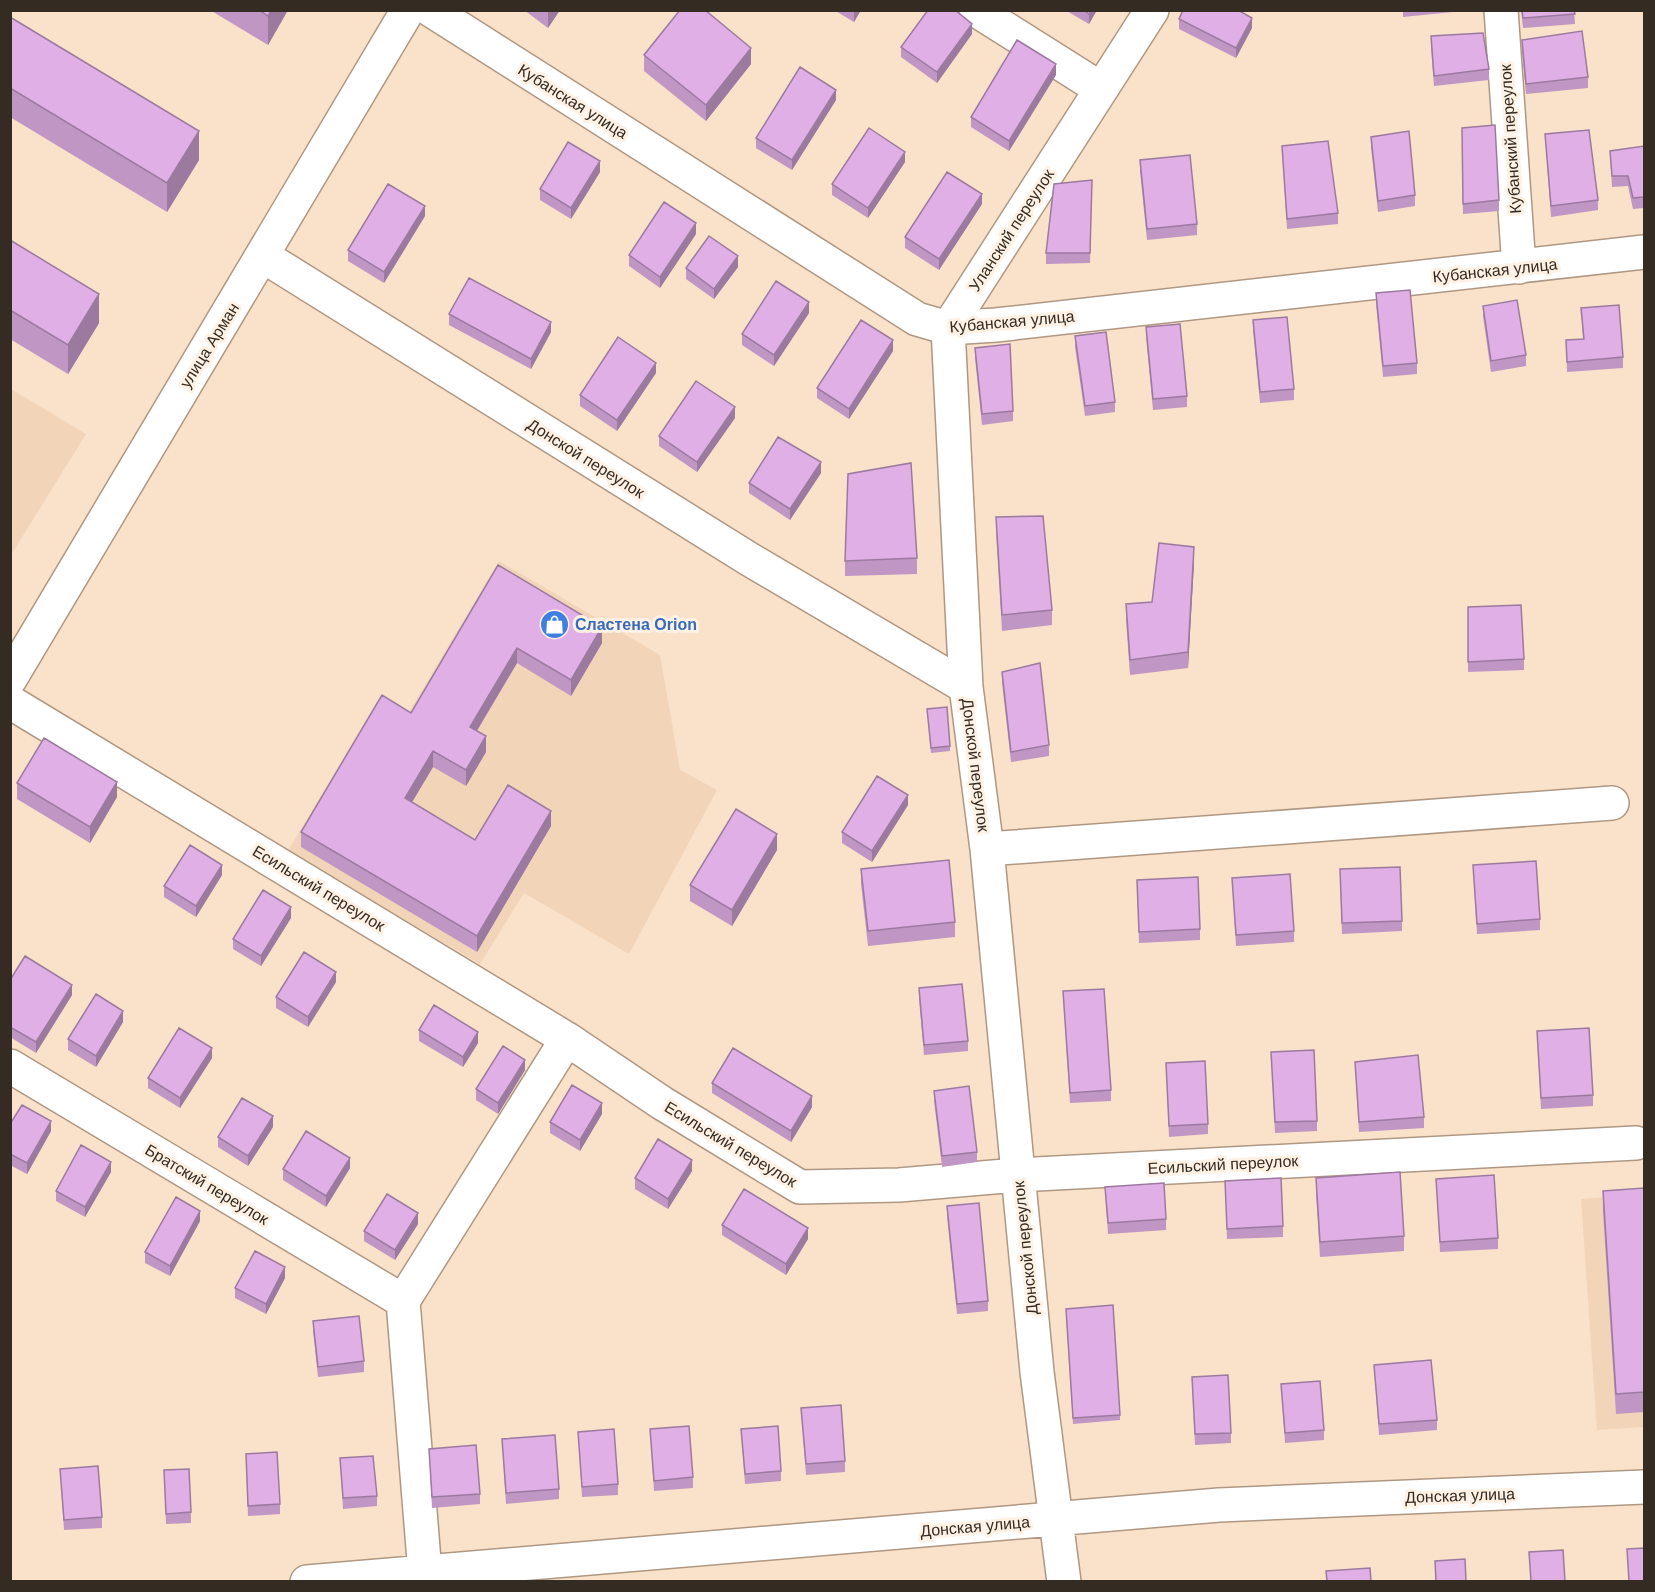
<svg xmlns="http://www.w3.org/2000/svg" width="1655" height="1592" font-family="Arial,sans-serif">
<rect width="100%" height="100%" fill="#f9e1ca"/>
<path fill="#f2d5b8" d="M 11,389 L 86,434 L 11,555 Z
M 499,561 L 660,655 L 680,770 L 717,790 L 629,954 L 524,893 L 480,964 L 288,851 L 379,698 L 407,715 Z
M 1644,1194 L 1644,1427 L 1597,1430 L 1581,1199 Z"/>
<g fill="none" stroke-linecap="round" stroke-linejoin="round">
<defs>
<path id="minor" d="M 431,10 L 917,319 L 948,328 L 996,325 L 1644,252
M 976,10 L 1101,89
M 1501,10 L 1519,267
M 263,256 L 749,559 L 966,687 L 987,849 L 1037,1372 L 1064,1582
M 10,679 L 408,10
M 966,687 L 948,328 L 1152,10
M 10,702 L 567,1039 L 662,1103 L 800,1187 L 899,1185 L 1017,1175 L 1636,1143
M 987,849 L 1612,803
M 10,1066 L 403,1301 L 567,1039
M 403,1301 L 425,1573
M 307,1582 L 1219,1505 L 1644,1487"/>
</defs>
<use href="#minor" stroke="#af9883" stroke-width="36"/>
<use href="#minor" stroke="#fff" stroke-width="33"/>
</g>
<path fill="#c096c5" d="M 210,10 L 288,10 L 268,45 Z
M 524,10 L 560,10 L 548,28 Z
M 834,10 L 861,10 L 854,22 Z
M 1065,10 L 1097,10 L 1089,24 Z
M 1403,10 L 1473,10 L 1403,17 Z
M 1521,10 L 1574,10 L 1575,24 L 1523,28 Z
M 10,17 L 199,160 L 167,212 L 10,117 Z
M 1179,19 L 1252,28 L 1236,58 L 1179,29 Z
M 972,34 L 937,83 L 901,57 L 901,47 Z
M 1431,36 L 1489,69 L 1489,80 L 1434,86 L 1431,47 Z
M 1522,40 L 1588,77 L 1588,88 L 1526,94 L 1522,50 Z
M 644,55 L 751,64 L 706,121 L 644,71 Z
M 1056,75 L 1009,151 L 971,127 L 971,117 Z
M 836,100 L 792,170 L 756,148 L 756,138 Z
M 1462,128 L 1499,200 L 1499,211 L 1463,214 Z
M 1545,134 L 1598,200 L 1598,210 L 1551,217 Z
M 1371,137 L 1415,195 L 1415,206 L 1378,212 L 1371,147 Z
M 1282,146 L 1338,213 L 1338,224 L 1287,229 Z
M 1644,146 L 1644,208 L 1633,209 L 1628,186 L 1612,187 L 1610,151 Z
M 1140,160 L 1197,224 L 1197,235 L 1147,240 L 1140,171 Z
M 905,162 L 868,218 L 832,195 L 832,184 Z
M 600,172 L 571,219 L 540,200 L 540,189 Z
M 1092,180 L 1090,263 L 1046,264 L 1046,253 Z
M 982,204 L 939,270 L 905,248 L 905,237 Z
M 425,216 L 384,283 L 348,261 L 348,250 Z
M 696,234 L 660,288 L 629,266 L 629,255 Z
M 10,240 L 99,323 L 68,374 L 10,339 Z
M 738,267 L 714,299 L 686,279 L 686,268 Z
M 1376,293 L 1417,363 L 1417,374 L 1383,377 L 1376,304 Z
M 1483,306 L 1526,355 L 1526,366 L 1491,372 L 1483,316 Z
M 1581,308 L 1623,357 L 1623,368 L 1567,372 L 1566,340 L 1583,339 Z
M 809,313 L 774,366 L 742,345 L 742,334 Z
M 449,314 L 551,332 L 531,369 L 449,325 Z
M 1253,320 L 1294,389 L 1294,400 L 1260,403 L 1253,330 Z
M 1146,327 L 1187,396 L 1187,407 L 1153,410 L 1146,337 Z
M 1075,336 L 1115,402 L 1115,412 L 1085,416 L 1075,347 Z
M 975,348 L 1013,411 L 1013,421 L 982,425 L 975,358 Z
M 893,351 L 849,419 L 817,398 L 817,388 Z
M 656,373 L 617,431 L 580,406 L 580,395 Z
M 735,418 L 697,472 L 659,446 L 659,436 Z
M 821,473 L 790,520 L 749,493 L 749,483 Z
M 996,517 L 1052,610 L 1052,625 L 1002,631 L 996,532 Z
M 917,558 L 917,574 L 845,576 L 845,561 Z
M 1194,563 L 1188,668 L 1130,675 L 1126,620 L 1126,604 L 1152,602 Z
M 498,565 L 602,643 L 571,696 L 517,663 L 477,731 L 486,752 L 466,786 L 433,767 L 412,802 L 475,840 L 551,826 L 477,952 L 301,847 L 301,832 L 411,713 Z
M 1468,607 L 1524,659 L 1524,670 L 1468,672 Z
M 1002,672 L 1049,745 L 1049,756 L 1011,762 L 1002,683 Z
M 927,709 L 950,746 L 950,751 L 931,753 Z
M 17,783 L 117,797 L 90,843 L 17,799 Z
M 908,805 L 872,862 L 842,843 L 842,832 Z
M 777,850 L 732,926 L 690,901 L 690,885 Z
M 1473,865 L 1540,919 L 1540,930 L 1477,934 Z
M 861,869 L 955,922 L 955,937 L 868,946 L 861,884 Z
M 222,875 L 196,917 L 164,897 L 164,886 Z
M 1232,878 L 1294,931 L 1294,942 L 1236,946 Z
M 1340,879 L 1402,921 L 1402,931 L 1342,934 Z
M 1137,880 L 1200,929 L 1200,940 L 1139,943 Z
M 291,918 L 261,966 L 233,949 L 233,939 Z
M 10,980 L 72,995 L 36,1053 L 10,1037 Z
M 336,982 L 308,1027 L 276,1008 L 276,997 Z
M 919,988 L 968,1041 L 968,1051 L 924,1055 L 919,999 Z
M 1063,991 L 1111,1090 L 1111,1101 L 1070,1103 Z
M 123,1022 L 96,1067 L 68,1050 L 68,1039 Z
M 419,1030 L 478,1043 L 463,1067 L 419,1041 Z
M 1537,1031 L 1593,1095 L 1593,1106 L 1541,1109 Z
M 1271,1052 L 1317,1121 L 1317,1131 L 1275,1133 Z
M 212,1058 L 180,1108 L 148,1088 L 148,1078 Z
M 1355,1062 L 1424,1117 L 1424,1128 L 1359,1132 Z
M 1166,1063 L 1208,1124 L 1208,1134 L 1169,1137 Z
M 525,1070 L 498,1114 L 476,1100 L 476,1089 Z
M 712,1083 L 812,1107 L 791,1142 L 712,1093 Z
M 934,1091 L 977,1152 L 977,1162 L 942,1167 L 934,1101 Z
M 602,1114 L 580,1151 L 550,1133 L 550,1122 Z
M 10,1124 L 51,1131 L 27,1174 L 10,1165 Z
M 273,1127 L 248,1166 L 218,1147 L 218,1137 Z
M 350,1168 L 326,1207 L 283,1180 L 283,1169 Z
M 692,1171 L 668,1209 L 635,1189 L 635,1178 Z
M 111,1172 L 85,1217 L 56,1201 L 56,1191 Z
M 1316,1178 L 1404,1236 L 1404,1251 L 1320,1257 L 1316,1193 Z
M 1436,1179 L 1498,1238 L 1498,1249 L 1440,1252 Z
M 1225,1181 L 1283,1226 L 1283,1237 L 1227,1239 Z
M 1105,1187 L 1166,1219 L 1166,1230 L 1108,1234 Z
M 1644,1188 L 1644,1412 L 1616,1414 L 1603,1212 L 1603,1191 Z
M 947,1206 L 988,1301 L 988,1311 L 957,1314 L 947,1216 Z
M 200,1221 L 170,1276 L 145,1263 L 145,1252 Z
M 418,1224 L 395,1260 L 364,1241 L 364,1231 Z
M 722,1225 L 808,1239 L 786,1275 L 722,1235 Z
M 285,1278 L 266,1314 L 235,1298 L 235,1288 Z
M 1066,1314 L 1120,1415 L 1120,1420 L 1073,1424 Z
M 313,1321 L 364,1361 L 364,1372 L 318,1377 L 313,1331 Z
M 1374,1365 L 1437,1420 L 1437,1430 L 1379,1435 Z
M 1192,1377 L 1231,1433 L 1231,1443 L 1195,1445 Z
M 1281,1384 L 1324,1430 L 1324,1440 L 1285,1443 Z
M 801,1408 L 845,1461 L 845,1472 L 806,1475 Z
M 650,1429 L 693,1477 L 693,1488 L 654,1491 Z
M 741,1429 L 781,1471 L 781,1481 L 745,1484 Z
M 578,1432 L 618,1484 L 618,1495 L 582,1497 Z
M 502,1439 L 559,1489 L 559,1499 L 506,1504 Z
M 429,1449 L 480,1494 L 480,1504 L 432,1508 Z
M 246,1454 L 280,1504 L 280,1514 L 248,1516 Z
M 340,1458 L 377,1496 L 377,1506 L 343,1509 Z
M 60,1469 L 102,1517 L 102,1528 L 64,1530 Z
M 164,1470 L 191,1512 L 191,1523 L 166,1524 Z"/>
<path fill="#9c7aa0" d="M 271,10 L 288,10 L 268,45 L 268,16 Z
M 549,10 L 560,10 L 548,28 L 548,12 Z
M 855,10 L 861,10 L 854,22 L 854,12 Z
M 1091,10 L 1097,10 L 1089,24 L 1089,14 Z
M 1252,18 L 1252,28 L 1236,58 L 1236,48 Z
M 972,24 L 972,34 L 937,83 L 937,72 Z
M 751,48 L 751,64 L 706,121 L 706,105 Z
M 1056,64 L 1056,75 L 1009,151 L 1009,141 Z
M 836,90 L 836,100 L 792,170 L 792,160 Z
M 199,131 L 199,160 L 167,212 L 167,183 Z
M 905,152 L 905,162 L 868,218 L 868,208 Z
M 600,161 L 600,172 L 571,219 L 571,208 Z
M 982,194 L 982,204 L 939,270 L 939,259 Z
M 425,206 L 425,216 L 384,283 L 384,272 Z
M 696,223 L 696,234 L 660,288 L 660,277 Z
M 738,256 L 738,267 L 714,299 L 714,289 Z
M 99,294 L 99,323 L 68,374 L 68,345 Z
M 809,302 L 809,313 L 774,366 L 774,355 Z
M 551,322 L 551,332 L 531,369 L 531,359 Z
M 893,340 L 893,351 L 849,419 L 849,409 Z
M 656,363 L 656,373 L 617,431 L 617,420 Z
M 735,407 L 735,418 L 697,472 L 697,462 Z
M 821,462 L 821,473 L 790,520 L 790,509 Z
M 1194,547 L 1194,563 L 1188,668 L 1188,652 Z
M 602,627 L 602,643 L 571,696 L 571,680 Z
M 517,648 L 517,663 L 470,742 L 470,727 Z
M 486,736 L 486,752 L 466,786 L 466,770 Z
M 433,751 L 433,767 L 405,814 L 405,798 Z
M 117,782 L 117,797 L 90,843 L 90,827 Z
M 908,795 L 908,805 L 872,862 L 872,851 Z
M 551,811 L 551,826 L 477,952 L 477,936 Z
M 777,834 L 777,850 L 732,926 L 732,910 Z
M 222,865 L 222,875 L 196,917 L 196,906 Z
M 291,907 L 291,918 L 261,966 L 261,956 Z
M 336,972 L 336,982 L 308,1027 L 308,1017 Z
M 72,985 L 72,995 L 36,1053 L 36,1042 Z
M 123,1011 L 123,1022 L 96,1067 L 96,1056 Z
M 478,1032 L 478,1043 L 463,1067 L 463,1057 Z
M 212,1048 L 212,1058 L 180,1108 L 180,1098 Z
M 525,1060 L 525,1070 L 498,1114 L 498,1103 Z
M 812,1096 L 812,1107 L 791,1142 L 791,1131 Z
M 602,1103 L 602,1114 L 580,1151 L 580,1140 Z
M 273,1116 L 273,1127 L 248,1166 L 248,1156 Z
M 51,1121 L 51,1131 L 27,1174 L 27,1163 Z
M 350,1158 L 350,1168 L 326,1207 L 326,1196 Z
M 692,1160 L 692,1171 L 668,1209 L 668,1199 Z
M 111,1162 L 111,1172 L 85,1217 L 85,1207 Z
M 200,1211 L 200,1221 L 170,1276 L 170,1266 Z
M 418,1213 L 418,1224 L 395,1260 L 395,1250 Z
M 808,1228 L 808,1239 L 786,1275 L 786,1264 Z
M 285,1267 L 285,1278 L 266,1314 L 266,1304 Z"/>
<path fill="#dfafe5" stroke="#9c7aa0" stroke-width="1.5" d="M 259,10 L 271,10 L 268,16 Z
M 680,10 L 705,10 L 751,48 L 706,105 L 644,55 Z
M 928,10 L 955,10 L 972,24 L 937,72 L 901,47 Z
M 1083,10 L 1091,10 L 1089,14 Z
M 1183,10 L 1238,10 L 1252,18 L 1236,48 L 1179,19 Z
M 1522,10 L 1574,10 L 1575,14 L 1523,18 Z
M 10,17 L 199,131 L 167,183 L 10,88 Z
M 1582,31 L 1588,77 L 1526,84 L 1522,40 Z
M 1483,33 L 1489,69 L 1434,76 L 1431,36 Z
M 1017,40 L 1056,64 L 1009,141 L 971,117 Z
M 800,67 L 836,90 L 792,160 L 756,138 Z
M 1495,125 L 1499,200 L 1463,204 L 1462,128 Z
M 869,128 L 905,152 L 868,208 L 832,184 Z
M 1589,130 L 1598,200 L 1551,206 L 1545,134 Z
M 1409,131 L 1415,195 L 1378,201 L 1371,137 Z
M 1328,141 L 1338,213 L 1287,219 L 1282,146 Z
M 568,142 L 600,161 L 571,208 L 540,189 Z
M 1644,146 L 1644,197 L 1633,198 L 1628,176 L 1612,176 L 1610,151 Z
M 1190,155 L 1197,224 L 1147,229 L 1140,160 Z
M 947,172 L 982,194 L 939,259 L 905,237 Z
M 1092,180 L 1090,253 L 1046,253 L 1054,184 Z
M 388,184 L 425,206 L 384,272 L 348,250 Z
M 664,202 L 696,223 L 660,277 L 629,255 Z
M 709,236 L 738,256 L 714,289 L 686,268 Z
M 10,240 L 99,294 L 68,345 L 10,310 Z
M 469,278 L 551,322 L 531,359 L 449,314 Z
M 776,281 L 809,302 L 774,355 L 742,334 Z
M 1410,290 L 1417,363 L 1383,366 L 1376,293 Z
M 1517,300 L 1526,355 L 1491,361 L 1483,306 Z
M 1619,305 L 1623,357 L 1567,362 L 1566,340 L 1584,339 L 1581,308 Z
M 1287,317 L 1294,389 L 1260,392 L 1253,320 Z
M 861,320 L 893,340 L 849,409 L 817,388 Z
M 1180,324 L 1187,396 L 1153,399 L 1146,327 Z
M 1106,332 L 1115,402 L 1085,406 L 1075,336 Z
M 618,337 L 656,363 L 617,420 L 580,395 Z
M 1010,344 L 1013,411 L 982,414 L 975,348 Z
M 696,381 L 735,407 L 697,462 L 659,436 Z
M 778,437 L 821,462 L 790,509 L 749,483 Z
M 911,463 L 917,558 L 845,561 L 848,474 Z
M 1043,516 L 1052,610 L 1002,615 L 996,517 Z
M 1159,543 L 1194,547 L 1188,652 L 1130,660 L 1126,604 L 1152,602 Z
M 498,565 L 602,627 L 571,680 L 517,648 L 470,727 L 486,736 L 466,770 L 433,751 L 405,798 L 475,840 L 508,785 L 551,811 L 477,936 L 301,832 L 382,695 L 411,713 Z
M 1521,605 L 1524,659 L 1468,662 L 1468,607 Z
M 1040,663 L 1049,745 L 1011,752 L 1002,672 Z
M 947,707 L 950,746 L 931,748 L 927,709 Z
M 44,738 L 117,782 L 90,827 L 17,783 Z
M 877,776 L 908,795 L 872,851 L 842,832 Z
M 736,809 L 777,834 L 732,910 L 690,885 Z
M 190,845 L 222,865 L 196,906 L 164,886 Z
M 949,860 L 955,922 L 868,931 L 861,869 Z
M 1536,861 L 1540,919 L 1477,924 L 1473,865 Z
M 1400,867 L 1402,921 L 1342,923 L 1340,869 Z
M 1290,874 L 1294,931 L 1236,935 L 1232,878 Z
M 1198,877 L 1200,929 L 1139,932 L 1137,880 Z
M 263,890 L 291,907 L 261,956 L 233,939 Z
M 304,952 L 336,972 L 308,1017 L 276,997 Z
M 25,956 L 72,985 L 36,1042 L 10,1027 L 10,980 Z
M 962,984 L 968,1041 L 924,1045 L 919,988 Z
M 1104,989 L 1111,1090 L 1070,1093 L 1063,991 Z
M 96,994 L 123,1011 L 96,1056 L 68,1039 Z
M 434,1005 L 478,1032 L 463,1057 L 419,1030 Z
M 179,1028 L 212,1048 L 180,1098 L 148,1078 Z
M 1589,1028 L 1593,1095 L 1541,1098 L 1537,1031 Z
M 503,1046 L 525,1060 L 498,1103 L 476,1089 Z
M 733,1048 L 812,1096 L 791,1131 L 712,1083 Z
M 1314,1050 L 1317,1121 L 1275,1122 L 1271,1052 Z
M 1418,1055 L 1424,1117 L 1359,1122 L 1355,1062 Z
M 1205,1061 L 1208,1124 L 1169,1126 L 1166,1063 Z
M 572,1085 L 602,1103 L 580,1140 L 550,1122 Z
M 969,1086 L 977,1152 L 942,1156 L 934,1091 Z
M 242,1098 L 273,1116 L 248,1156 L 218,1137 Z
M 22,1105 L 51,1121 L 27,1163 L 10,1154 L 10,1124 Z
M 306,1131 L 350,1158 L 326,1196 L 283,1169 Z
M 658,1139 L 692,1160 L 668,1199 L 635,1178 Z
M 81,1145 L 111,1162 L 85,1207 L 56,1191 Z
M 1400,1172 L 1404,1236 L 1320,1242 L 1316,1178 Z
M 1494,1175 L 1498,1238 L 1440,1242 L 1436,1179 Z
M 1281,1178 L 1283,1226 L 1227,1229 L 1225,1181 Z
M 1164,1183 L 1166,1219 L 1108,1223 L 1105,1187 Z
M 1644,1188 L 1644,1392 L 1616,1394 L 1603,1191 Z
M 744,1189 L 808,1228 L 786,1264 L 722,1225 Z
M 387,1194 L 418,1213 L 395,1250 L 364,1231 Z
M 176,1197 L 200,1211 L 170,1266 L 145,1252 Z
M 979,1203 L 988,1301 L 957,1304 L 947,1206 Z
M 255,1251 L 285,1267 L 266,1304 L 235,1288 Z
M 1113,1305 L 1120,1415 L 1073,1418 L 1066,1309 Z
M 359,1316 L 364,1361 L 318,1367 L 313,1321 Z
M 1431,1360 L 1437,1420 L 1379,1424 L 1374,1365 Z
M 1228,1375 L 1231,1433 L 1195,1434 L 1192,1377 Z
M 1320,1381 L 1324,1430 L 1285,1433 L 1281,1384 Z
M 841,1405 L 845,1461 L 806,1464 L 801,1408 Z
M 689,1426 L 693,1477 L 654,1481 L 650,1429 Z
M 778,1426 L 781,1471 L 745,1474 L 741,1429 Z
M 614,1429 L 618,1484 L 582,1487 L 578,1432 Z
M 555,1435 L 559,1489 L 506,1493 L 502,1439 Z
M 476,1445 L 480,1494 L 432,1497 L 429,1449 Z
M 277,1452 L 280,1504 L 248,1506 L 246,1454 Z
M 373,1456 L 377,1496 L 343,1498 L 340,1458 Z
M 98,1466 L 102,1517 L 64,1520 L 60,1469 Z
M 189,1469 L 191,1512 L 166,1514 L 164,1470 Z
M 1644,1548 L 1644,1581 L 1629,1581 L 1627,1549 Z
M 1563,1550 L 1565,1581 L 1531,1581 L 1529,1552 Z
M 1465,1559 L 1466,1581 L 1436,1581 L 1435,1561 Z
M 1370,1568 L 1371,1581 L 1327,1581 L 1326,1571 Z"/>
<defs>
<symbol id="shop-disc" viewBox="-11 -11 22 22"><circle r="9.5" fill="#3f7fe0" stroke="#fff1e3"/><path d="M-5-2.5h2.3a2.7 3.5 0 0 1 5.4 0H5L5.5 6h-11ZM-1.5-2.5h3a1.5 2.3 0 0 0-3 0Z" fill="#fff"/></symbol>
</defs>
<g fill-rule="evenodd">
<use href="#shop-disc" x="538" y="608" width="33" height="33"/>
</g>
<g text-anchor="middle" stroke-width="6" stroke-linejoin="round" paint-order="stroke">
<g font-size="16" fill="#342b22" stroke="#fff1e3">
<text transform="translate(573 101) rotate(32)" y="6">Кубанская улица</text>
<text transform="translate(1510 139) rotate(-94)" y="6">Кубанский переулок</text>
<text transform="translate(1011 230) rotate(-57)" y="6">Уланский переулок</text>
<text transform="translate(1495 270) rotate(-6)" y="6">Кубанская улица</text>
<text transform="translate(1012 321) rotate(-5)" y="6">Кубанская улица</text>
<text transform="translate(209 345) rotate(-58)" y="6">улица Арман</text>
<text transform="translate(586 458) rotate(32)" y="6">Донской переулок</text>
<text transform="translate(976 765) rotate(83)" y="6">Донской переулок</text>
<text transform="translate(319 888) rotate(31)" y="6">Есильский переулок</text>
<text transform="translate(731 1144) rotate(31)" y="6">Есильский переулок</text>
<text transform="translate(1223 1164) rotate(-3)" y="6">Есильский переулок</text>
<text transform="translate(207 1184) rotate(31)" y="6">Братский переулок</text>
<text transform="translate(1025 1248) rotate(-96)" y="6">Донской переулок</text>
<text transform="translate(1460 1495) rotate(-2)" y="6">Донская улица</text>
<text transform="translate(975 1526) rotate(-5)" y="6">Донская улица</text>
</g>
<g font-size="16" font-weight="bold" fill="#366cbe" stroke="#fff1e3" text-anchor="start">
<text x="575" y="630">Сластена Orion</text>
</g>
</g>
<rect width="1655" height="1592" fill="none" stroke="#342b22" stroke-width="24"/>
</svg>
